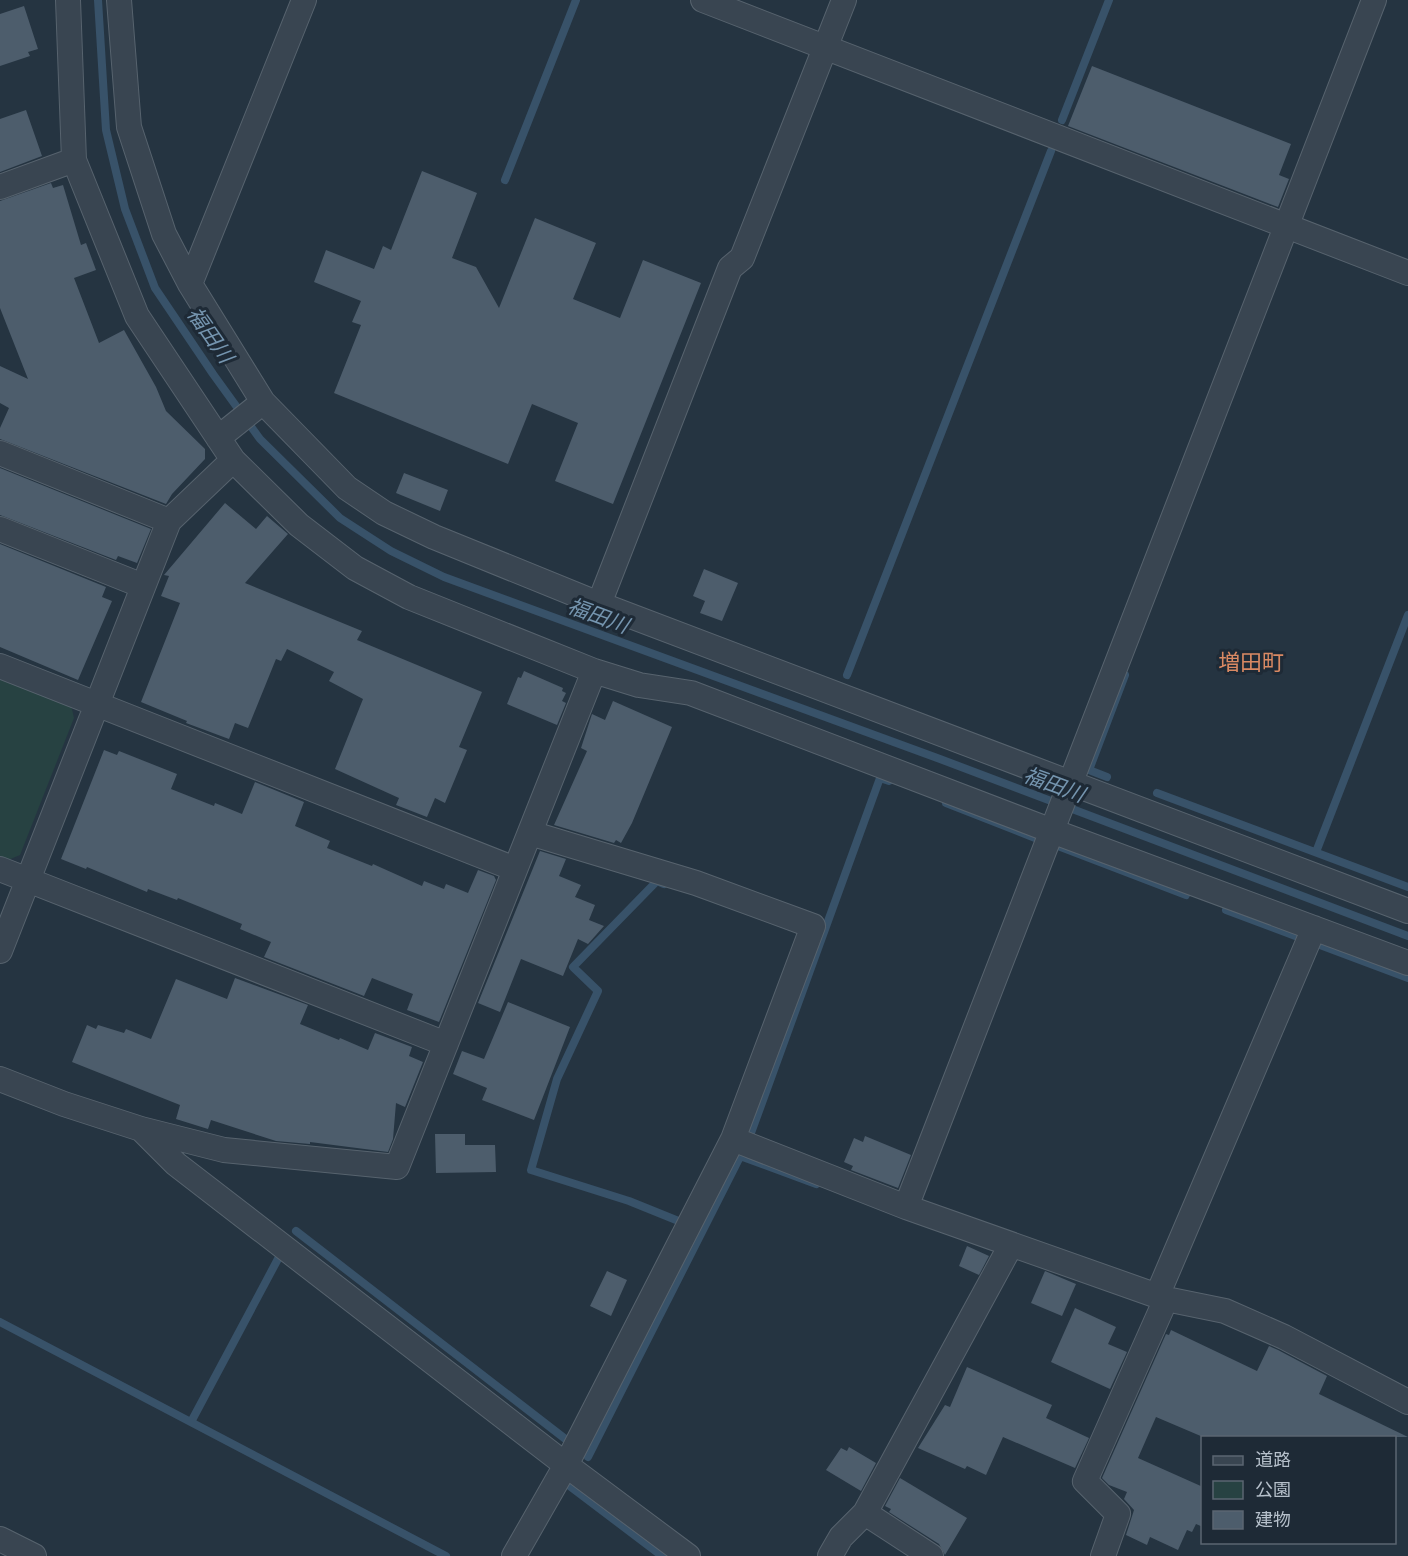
<svg xmlns="http://www.w3.org/2000/svg" width="1408" height="1556" font-family="'DM Sans','Noto Sans JP',sans-serif">
<rect width="100%" height="100%" fill="#253441"/>
<path fill="#274242" d="M 0,677 L 71,705 L 74,718 L 20,855 L 8,860 L 0,857 Z"/>
<g fill="none" stroke-linecap="round" stroke-linejoin="round">
<path stroke="#385269" stroke-width="8" d="M 98,0 L 106,130 L 125,209 L 155,288 L 213,374 L 260,439 L 340,518 L 391,551 L 444,577 L 940,759 L 1408,936
M 1062,120 L 1109,0
M 505,180 L 576,0
M 847,675 L 1051,151
M 1107,777 L 1089,770 L 1125,675
M 1157,793 L 1408,887
M 946,803 L 1035,838
M 1058,846 L 1186,895
M 1316,852 L 1408,615
M 664,884 L 657,881 L 573,967 L 598,991 L 557,1079 L 531,1170 L 629,1201 L 681,1222
M 1226,910 L 1298,937
M 1320,945 L 1408,978
M 751,1133 L 880,778 L 889,781
M 740,1156 L 816,1184
M 296,1231 L 568,1441
M 0,1322 L 446,1556
M 191,1422 L 279,1257
M 588,1457 L 741,1155
M 567,1484 L 662,1556"/>
</g>
<path fill="#4d5d6c" d="M 24,6 L 38,49 L 28,52 L 30,56 L 0,66 L 0,14 Z
M 1092,66 L 1291,144 L 1279,175 L 1289,179 L 1278,207 L 1068,126 Z
M 26,110 L 42,156 L 0,172 L 0,119 Z
M 422,171 L 477,193 L 452,258 L 476,267 L 499,308 L 535,218 L 596,243 L 573,299 L 620,318 L 643,260 L 701,283 L 613,504 L 555,481 L 578,423 L 532,404 L 508,464 L 334,393 L 361,325 L 352,322 L 361,301 L 314,282 L 326,250 L 374,269 L 383,246 L 391,250 Z
M 51,183 L 53,188 L 63,185 L 81,245 L 86,243 L 96,270 L 74,278 L 99,343 L 124,330 L 156,387 L 166,411 L 205,449 L 205,459 L 172,494 L 166,504 L 0,439 L 0,428 L 9,408 L 0,403 L 0,366 L 28,379 L 0,308 L 0,201 Z
M 0,468 L 151,529 L 137,563 L 118,556 L 116,560 L 0,515 Z
M 404,473 L 448,490 L 440,511 L 396,493 Z
M 225,503 L 256,529 L 267,516 L 288,534 L 245,583 L 362,631 L 357,640 L 482,692 L 459,747 L 467,750 L 445,803 L 435,798 L 427,817 L 396,805 L 399,798 L 335,769 L 363,699 L 329,681 L 334,672 L 287,649 L 281,661 L 276,659 L 248,728 L 235,723 L 229,739 L 186,723 L 187,721 L 141,702 L 180,603 L 161,596 L 169,576 L 164,575 Z
M 0,544 L 106,587 L 102,597 L 112,601 L 78,680 L 0,647 Z
M 704,569 L 738,583 L 722,621 L 700,613 L 705,601 L 693,596 Z
M 524,671 L 563,688 L 562,691 L 566,693 L 562,701 L 566,703 L 557,725 L 507,704 L 518,677 L 521,678 Z
M 613,701 L 672,727 L 632,823 L 621,843 L 616,840 L 614,843 L 554,825 L 587,751 L 581,748 L 592,714 L 605,720 Z
M 104,750 L 117,755 L 119,751 L 177,774 L 171,789 L 214,806 L 215,803 L 242,814 L 255,782 L 304,802 L 295,826 L 330,841 L 327,848 L 372,866 L 373,864 L 422,886 L 424,881 L 444,889 L 446,884 L 468,893 L 478,870 L 494,876 L 496,880 L 439,1022 L 407,1010 L 413,994 L 372,978 L 364,996 L 264,957 L 271,942 L 240,929 L 242,924 L 178,898 L 177,900 L 148,889 L 147,892 L 87,867 L 86,869 L 61,859 Z
M 540,851 L 566,859 L 559,876 L 581,885 L 575,897 L 595,905 L 589,920 L 604,926 L 588,944 L 578,939 L 563,976 L 521,959 L 500,1012 L 478,1003 Z
M 235,978 L 308,1005 L 300,1024 L 339,1040 L 340,1038 L 368,1050 L 375,1033 L 412,1047 L 409,1056 L 423,1062 L 405,1107 L 396,1103 L 393,1139 L 388,1152 L 310,1142 L 310,1144 L 276,1141 L 211,1120 L 208,1129 L 176,1119 L 180,1105 L 72,1062 L 87,1025 L 96,1029 L 98,1025 L 124,1033 L 126,1029 L 151,1039 L 176,979 L 227,999 Z
M 508,1002 L 570,1027 L 534,1120 L 482,1100 L 487,1088 L 453,1074 L 462,1051 L 484,1059 Z
M 435,1134 L 465,1134 L 465,1145 L 495,1145 L 496,1172 L 436,1173 Z
M 865,1136 L 911,1155 L 898,1188 L 851,1170 L 853,1166 L 844,1162 L 854,1138 L 863,1142 Z
M 967,1246 L 989,1256 L 979,1275 L 959,1266 Z
M 607,1271 L 627,1280 L 611,1316 L 590,1306 Z
M 1045,1271 L 1076,1284 L 1062,1316 L 1031,1303 Z
M 1075,1308 L 1116,1327 L 1108,1344 L 1127,1352 L 1110,1389 L 1051,1362 Z
M 1171,1330 L 1257,1371 L 1269,1346 L 1278,1350 L 1327,1376 L 1319,1394 L 1408,1437 L 1203,1437 L 1156,1417 L 1138,1458 L 1203,1487 L 1203,1527 L 1196,1524 L 1192,1532 L 1187,1530 L 1178,1550 L 1150,1537 L 1147,1545 L 1126,1535 L 1134,1510 L 1124,1499 L 1127,1492 L 1109,1485 L 1102,1478 L 1166,1334 L 1169,1335 Z
M 967,1367 L 1052,1405 L 1046,1418 L 1089,1438 L 1075,1468 L 1003,1437 L 986,1475 L 967,1466 L 965,1469 L 918,1448 L 945,1405 L 950,1407 Z
M 849,1447 L 876,1463 L 861,1491 L 826,1470 L 841,1448 L 847,1451 Z
M 900,1478 L 967,1518 L 945,1555 L 939,1544 L 889,1512 L 891,1509 L 885,1506 Z"/>
<g fill="none" stroke-linecap="round" stroke-linejoin="round">
<defs>
<path id="street" d="M 119,0 L 129,127 L 164,234 L 190,284 L 263,402 L 347,488 L 384,513 L 434,537 L 599,604 L 1408,911
M 703,0 L 1408,273
M 0,187 L 74,160
M 190,284 L 304,0
M 218,438 L 263,402
M 0,453 L 169,521
M 0,529 L 143,586
M 599,604 L 730,268 L 742,258 L 844,0
M 0,666 L 515,869
M 594,671 L 639,685 L 691,693 L 1052,831 L 1408,963
M 530,833 L 696,883 L 813,926 L 733,1139
M 0,869 L 446,1044
M 0,951 L 169,521 L 233,460
M 0,1079 L 64,1104 L 141,1129 L 224,1150 L 397,1167 L 594,671 L 409,597 L 355,568 L 299,525 L 233,460 L 137,316 L 74,160 L 68,0
M 141,1129 L 176,1164 L 566,1465 L 688,1556
M 906,1207 L 1374,0
M 1157,1296 L 1314,928
M 865,1513 L 931,1556
M 0,1539 L 34,1556
M 514,1556 L 566,1465 L 733,1139 L 906,1207 L 1166,1299 L 1225,1311 L 1284,1337 L 1408,1402
M 830,1556 L 841,1537 L 865,1513 L 1011,1245
M 1103,1556 L 1118,1514 L 1085,1481 L 1166,1299"/>
</defs>
<use href="#street" stroke="#57636e" stroke-width="26"/>
<use href="#street" stroke="#394551" stroke-width="24"/>
</g>
<g text-anchor="middle" stroke-width="6" stroke-linejoin="round" paint-order="stroke">
<g font-size="21" font-style="italic" fill="#7595af" stroke="#1e2a36">
<text transform="translate(210 335) rotate(55)" y="7">福田川</text>
<text transform="translate(598 616) rotate(20)" y="7">福田川</text>
<text transform="translate(1054 785) rotate(20)" y="7">福田川</text>
</g>
<g font-size="22" fill="#d98963" stroke="#1e2a36">
<text x="1251" y="670">増田町</text>
</g>
</g>
<rect x="1201" y="1436" width="195" height="108" fill="#1e2a36" stroke="#5b6672" stroke-width="1.5"/>
<rect x="1213" y="1456" width="30" height="9" fill="#394551" stroke="#5b6672" stroke-width="1.5"/>
<text x="1255" y="1466" font-size="18" fill="#b6c0cb">道路</text>
<rect x="1213" y="1481" width="30" height="18" fill="#274242" stroke="#5b6672" stroke-width="1.5"/>
<text x="1255" y="1496" font-size="18" fill="#b6c0cb">公園</text>
<rect x="1213" y="1511" width="30" height="18" fill="#4d5d6c" stroke="#5b6672" stroke-width="1.5"/>
<text x="1255" y="1526" font-size="18" fill="#b6c0cb">建物</text>
</svg>
